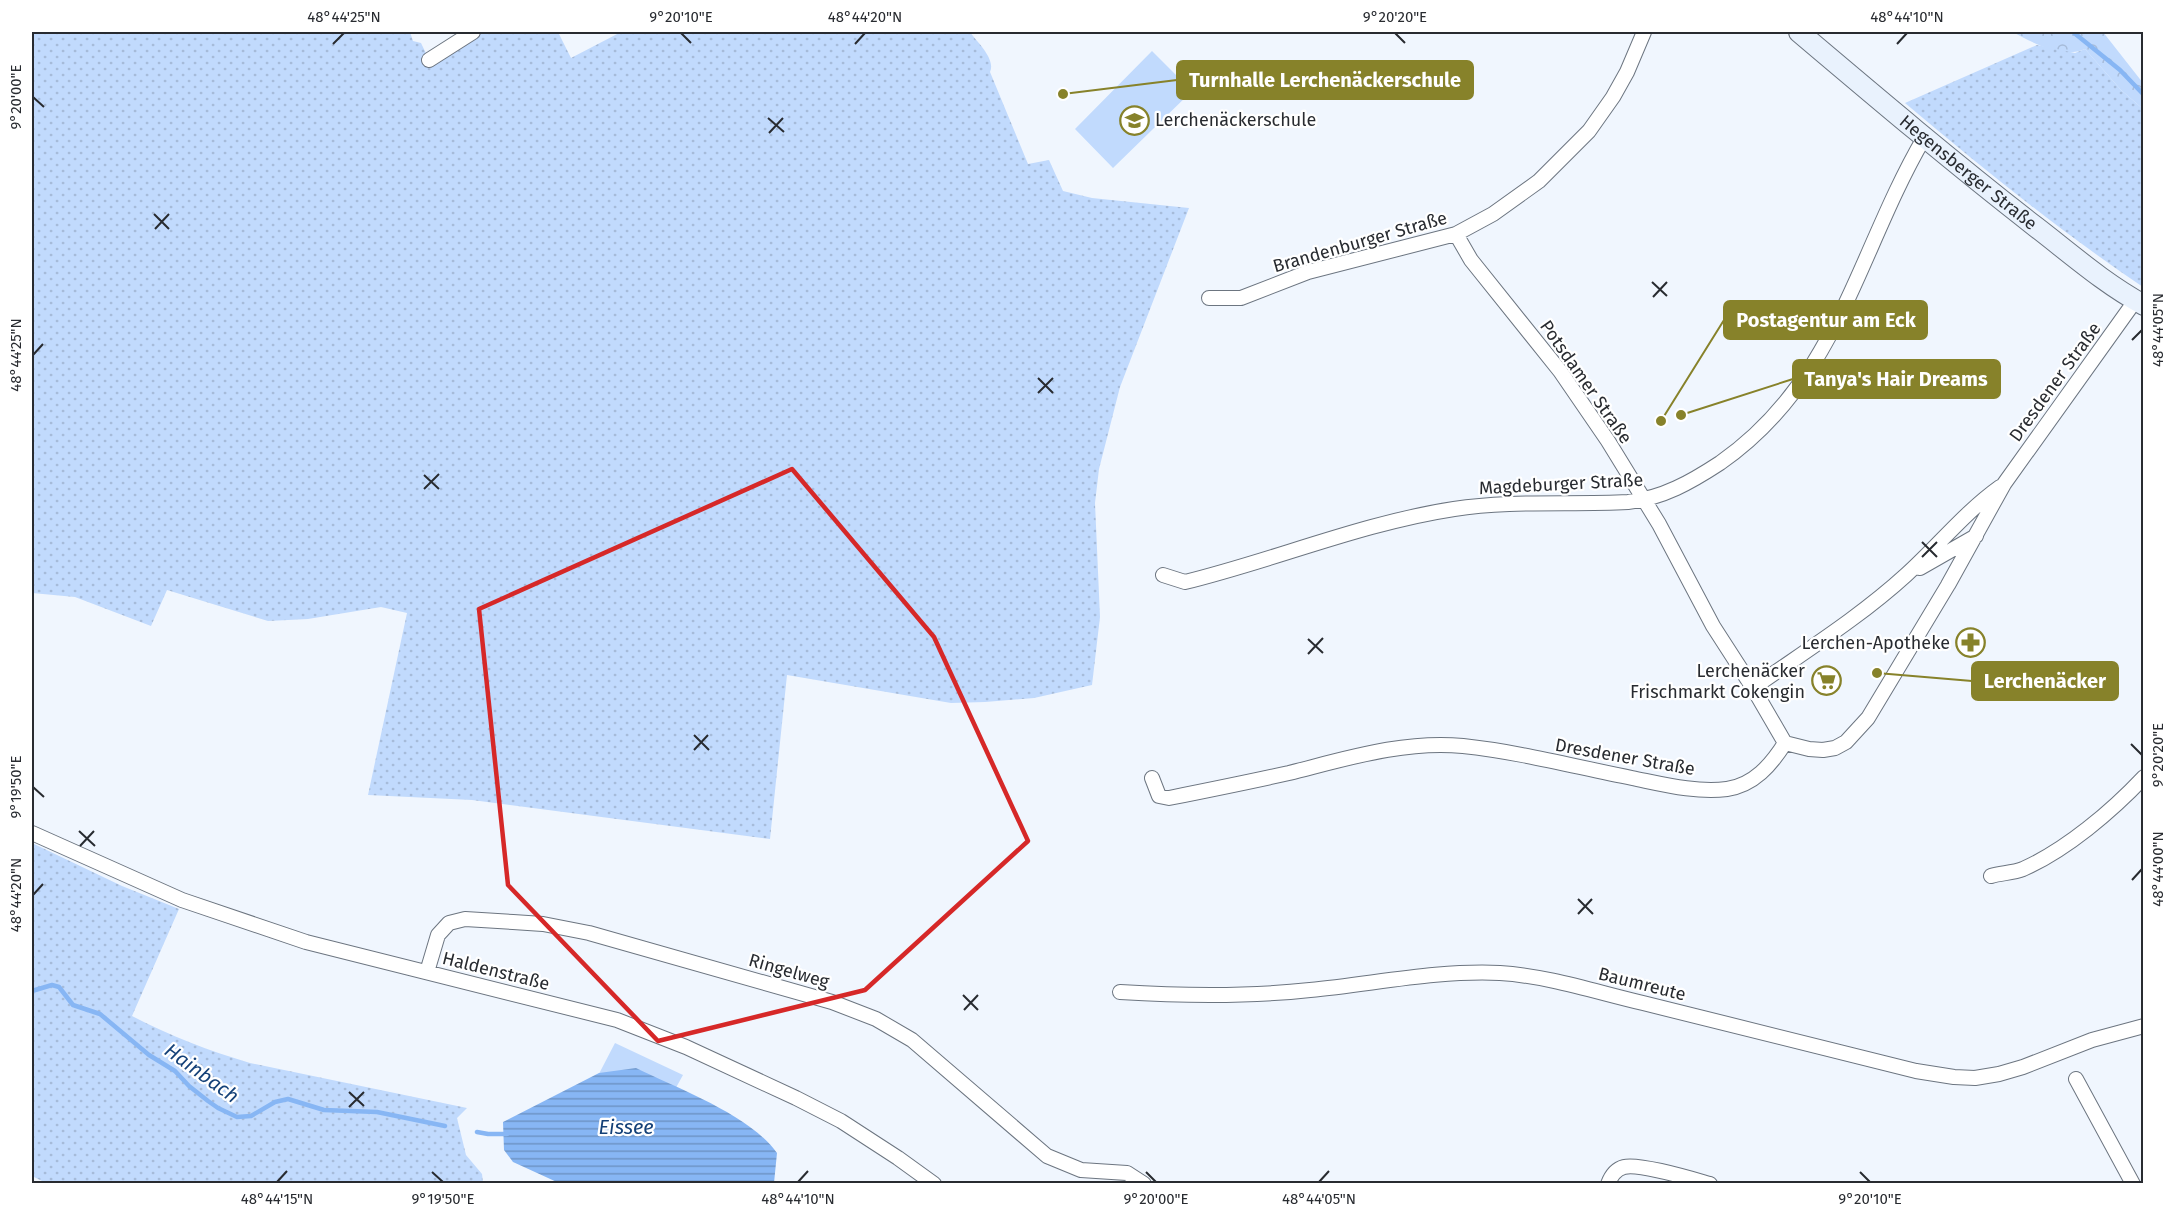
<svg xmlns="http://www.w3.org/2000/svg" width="2175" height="1215" font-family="'Fira Sans',sans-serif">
<defs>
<pattern id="forest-crowns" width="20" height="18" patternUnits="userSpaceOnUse" patternTransform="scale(1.5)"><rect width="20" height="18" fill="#c1dafd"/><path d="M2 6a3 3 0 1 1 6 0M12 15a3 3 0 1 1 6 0" fill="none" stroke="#a6bbd9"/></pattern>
<pattern id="garden-dots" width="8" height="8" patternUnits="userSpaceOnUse" patternTransform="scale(1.5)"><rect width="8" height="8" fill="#c1dafd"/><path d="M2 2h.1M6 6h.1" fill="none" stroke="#a6bbd9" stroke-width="1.8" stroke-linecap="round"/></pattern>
<pattern id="water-rules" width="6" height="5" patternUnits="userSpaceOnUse" patternTransform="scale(1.5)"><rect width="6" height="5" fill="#87b6f4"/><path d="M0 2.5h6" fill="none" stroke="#6e94c6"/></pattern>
</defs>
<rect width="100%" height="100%" fill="#f0f6fe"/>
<path fill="#c1dafd" d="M 1152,51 L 1192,91 L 1113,168 L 1075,129 Z
M 615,1043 L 683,1075 L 642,1149 L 576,1118 Z"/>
<path fill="url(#forest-crowns)" d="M 2013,32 L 2103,32 L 2143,83 L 2143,109 L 2121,90 L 2085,49 C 2062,59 2033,43 2013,32 Z"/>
<path fill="url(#garden-dots)" d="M 32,32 L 410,32 L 413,41 L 421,43 L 431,64 L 481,32 L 558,32 L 571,58 L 621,32 L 970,32 C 977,42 996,59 990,72 L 1028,164 L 1049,160 L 1063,191 L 1092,198 L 1189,208 L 1120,387 L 1099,469 L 1095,503 L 1100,617 L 1092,685 L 1034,698 L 985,702 L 951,703 L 787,675 L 770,839 L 472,800 L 368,795 L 407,613 L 381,607 L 308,619 L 268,621 L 167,590 L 151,626 L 75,597 L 32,593 Z
M 2037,45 L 2075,53 L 2085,49 L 2121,90 L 2143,109 L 2143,287 C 2060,231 1982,168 1905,103 Z
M 32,843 L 122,886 L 179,909 L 132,1016 C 170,1036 210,1051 250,1063 L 467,1108 L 457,1118 L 466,1155 L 482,1174 L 483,1183 L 48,1184 L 32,1176 Z"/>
<path fill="url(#water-rules)" d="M 636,1068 C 679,1089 750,1115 777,1153 L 774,1183 L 559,1183 L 513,1162 L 504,1150 L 503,1122 L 599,1073 Z"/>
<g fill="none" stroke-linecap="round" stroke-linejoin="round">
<path stroke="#87b6f4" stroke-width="4.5" d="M 2073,32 L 2120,70 L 2144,95
M 32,991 L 52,985 L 59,987 L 73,1005 L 100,1014 L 149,1055 L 175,1071 L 189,1086 L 208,1101 L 218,1108 L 237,1117 L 251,1116 L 275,1102 L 288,1099 L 324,1110 L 377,1112 L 445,1126
M 477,1132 L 488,1134 L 507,1134"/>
<defs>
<path id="street" d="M 429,60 L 473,32
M 1456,234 L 1471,260 L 1560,371 L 1608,441 L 1659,524 L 1713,626 L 1753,688 L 1785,743
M 1209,298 L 1241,298 L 1308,272 L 1456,234 L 1493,214 L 1539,181 L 1589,131 L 1613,97 L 1627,72 L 1644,32
M 1920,568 L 1976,536
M 1163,575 L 1185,582 C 1275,560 1362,523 1454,509 C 1511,500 1571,505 1628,502 C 1663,498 1691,482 1720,463 C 1838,381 1857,253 1924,138
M 1753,688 C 1804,652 1860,617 1906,575 C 1938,546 1965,512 2000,487
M 1785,743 L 1809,749 L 1823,750 L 1835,748 L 1846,742 L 1868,718 L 1948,585 L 2004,484 L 2135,301
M 1152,778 L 1159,796 L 1169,798 C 1209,790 1249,782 1289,773 C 1345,759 1405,740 1463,746 C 1520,752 1576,767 1632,778 C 1662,784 1696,793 1727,789 C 1754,785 1771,765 1785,743
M 32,833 L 182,900 L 306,942 L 617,1020 L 686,1047 L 796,1098 L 841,1121 L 898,1158 L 934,1184
M 1991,876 C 2001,873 2013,873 2023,869 C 2066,850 2112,811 2144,777
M 427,972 L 438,935 L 449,923 L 465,919 L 513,922 L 543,924 L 589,933 L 832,1002 L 876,1019 L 912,1040 L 1047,1156 L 1081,1170 L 1127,1173 L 1144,1184
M 1120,992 C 1184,996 1247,997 1310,990 C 1374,984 1436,970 1500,973 C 1548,976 1596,992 1643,1003 C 1734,1025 1825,1048 1916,1071 L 1954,1077 L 1975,1078 L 1999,1074 L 2023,1067 L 2092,1040 L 2144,1026
M 2076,1079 L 2133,1184
M 1608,1184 C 1611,1176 1616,1169 1624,1167 C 1639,1163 1692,1179 1710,1184"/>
<g id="secondary">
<path id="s1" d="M 1799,32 C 1877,98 1955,164 2036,227 C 2071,254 2105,284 2144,305"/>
</g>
</defs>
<use href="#street" stroke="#6c7580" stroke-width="16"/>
<use href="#secondary" stroke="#6c7580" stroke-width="22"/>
<use href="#street" stroke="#fff" stroke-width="14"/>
<use href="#secondary" stroke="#e9f2fd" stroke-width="20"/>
</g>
<path fill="none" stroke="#d62828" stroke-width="4.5" stroke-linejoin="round" d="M 792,469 L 934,637 L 1028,841 L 865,990 L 658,1041 L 508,885 L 479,609 Z"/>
<path fill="none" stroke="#282b30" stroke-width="2" d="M 681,33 L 691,43M 1395,33 L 1405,43M 333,44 L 344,33M 855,44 L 865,33M 1897,44 L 1907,33M 33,97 L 44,107M 768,118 L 784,132M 769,133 L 783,118M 154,214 L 169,229M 155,229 L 169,214M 1652,282 L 1667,296M 1653,297 L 1667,282M 2132,340 L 2142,330M 33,355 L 43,344M 1038,378 L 1053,393M 1038,393 L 1053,378M 424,475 L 439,489M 424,489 L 439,474M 1922,542 L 1937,557M 1922,557 L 1937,542M 1308,639 L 1323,653M 1308,654 L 1323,638M 694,735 L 709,750M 2131,744 L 2142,755M 694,750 L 708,735M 33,787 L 44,797M 79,831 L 95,846M 80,846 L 94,831M 2132,880 L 2142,869M 33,895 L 43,884M 1578,899 L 1593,914M 1578,914 L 1592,899M 963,995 L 978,1010M 964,1010 L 978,995M 349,1092 L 364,1106M 349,1107 L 364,1092M 432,1172 L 443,1182M 1146,1172 L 1156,1182M 1860,1172 L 1870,1182M 277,1182 L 287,1171M 798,1182 L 808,1171M 1319,1182 L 1329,1171"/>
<defs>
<symbol id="school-ring" viewBox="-11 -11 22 22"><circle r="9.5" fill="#fff" stroke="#87822a" stroke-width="1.5"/><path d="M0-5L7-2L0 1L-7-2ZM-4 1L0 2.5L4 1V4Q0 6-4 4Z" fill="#87822a"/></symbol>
<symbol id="pharmacy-ring" viewBox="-11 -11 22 22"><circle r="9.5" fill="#fff" stroke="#87822a" stroke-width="1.5"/><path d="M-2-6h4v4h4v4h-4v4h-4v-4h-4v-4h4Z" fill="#87822a"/></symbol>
<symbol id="supermarket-ring" viewBox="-11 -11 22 22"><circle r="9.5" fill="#fff" stroke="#87822a" stroke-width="1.5"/><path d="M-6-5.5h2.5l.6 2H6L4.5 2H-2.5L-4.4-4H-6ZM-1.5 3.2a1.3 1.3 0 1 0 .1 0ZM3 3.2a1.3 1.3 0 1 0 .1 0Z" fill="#87822a"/></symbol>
</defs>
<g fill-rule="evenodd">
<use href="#school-ring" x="1118" y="104" width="33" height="33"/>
<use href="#pharmacy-ring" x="1954" y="626" width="33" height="33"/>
<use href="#supermarket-ring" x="1810" y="664" width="33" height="33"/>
</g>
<g text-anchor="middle" stroke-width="4.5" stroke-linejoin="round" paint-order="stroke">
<g font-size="18" fill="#282b30" stroke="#fff" text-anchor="end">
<text x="1155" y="126" text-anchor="start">Lerchenäckerschule</text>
<text x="1950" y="649">Lerchen-Apotheke</text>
<text x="1805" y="677">Lerchenäcker<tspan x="1805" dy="21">Frischmarkt Cokengin</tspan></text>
</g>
<g font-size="18" fill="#282b30" stroke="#fff">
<text dy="6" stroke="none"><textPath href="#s1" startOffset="220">Hegensberger Straße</textPath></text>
<text transform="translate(1360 242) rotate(-16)" y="6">Brandenburger Straße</text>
<text transform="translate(1586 382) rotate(55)" y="6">Potsdamer Straße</text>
<text transform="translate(2055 382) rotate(-54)" y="6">Dresdener Straße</text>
<text transform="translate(1561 484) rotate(-3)" y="6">Magdeburger Straße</text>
<text transform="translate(1625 757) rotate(10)" y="6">Dresdener Straße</text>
<text transform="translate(496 971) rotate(14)" y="6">Haldenstraße</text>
<text transform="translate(789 971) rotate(16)" y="6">Ringelweg</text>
<text transform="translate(1642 984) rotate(14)" y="6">Baumreute</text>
</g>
<g font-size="20" font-style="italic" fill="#144178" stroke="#fff">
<text transform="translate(202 1073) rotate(36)" y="7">Hainbach</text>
<text x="626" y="1134">Eissee</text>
</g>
</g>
<path fill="none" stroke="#87822a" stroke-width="2" d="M1063 94L1177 80M1661 421L1724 320M1681 415L1793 379M1877 673L1972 681"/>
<g fill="#87822a" stroke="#fff" stroke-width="2">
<circle cx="1063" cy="94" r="6"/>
<circle cx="1661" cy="421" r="6"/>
<circle cx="1681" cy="415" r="6"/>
<circle cx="1877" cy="673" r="6"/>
</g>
<g fill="#87822a" stroke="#87822a" stroke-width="2">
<rect x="1177" y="61" width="296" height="38" rx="6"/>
<rect x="1724" y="301" width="203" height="38" rx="6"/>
<rect x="1793" y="360" width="207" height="38" rx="6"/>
<rect x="1972" y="662" width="146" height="38" rx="6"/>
</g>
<g font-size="20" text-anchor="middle" font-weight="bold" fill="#fff">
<text x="1325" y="87">Turnhalle Lerchenäckerschule</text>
<text x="1826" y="327">Postagentur am Eck</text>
<text x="1896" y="386">Tanya's Hair Dreams</text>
<text x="2045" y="688">Lerchenäcker</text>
</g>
<rect width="2175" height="1215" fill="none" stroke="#ffffff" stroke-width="66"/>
<rect x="33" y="33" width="2109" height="1149" fill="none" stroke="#282b30" stroke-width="2"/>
<g font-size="15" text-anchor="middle" fill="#282b30">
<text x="344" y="22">48°44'25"N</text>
<text x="681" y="22">9°20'10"E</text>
<text x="865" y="22">48°44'20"N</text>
<text x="1395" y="22">9°20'20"E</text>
<text x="1907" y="22">48°44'10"N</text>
<text transform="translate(16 97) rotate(-90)" y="5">9°20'00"E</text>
<text transform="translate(2158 330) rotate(-90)" y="5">48°44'05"N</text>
<text transform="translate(16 355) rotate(-90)" y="5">48°44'25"N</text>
<text transform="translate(2158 755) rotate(-90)" y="5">9°20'20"E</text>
<text transform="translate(16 787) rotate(-90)" y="5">9°19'50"E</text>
<text transform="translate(2158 869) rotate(-90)" y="5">48°44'00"N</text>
<text transform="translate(16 895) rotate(-90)" y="5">48°44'20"N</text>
<text x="277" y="1204">48°44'15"N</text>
<text x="443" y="1204">9°19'50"E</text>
<text x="798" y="1204">48°44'10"N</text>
<text x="1156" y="1204">9°20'00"E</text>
<text x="1319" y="1204">48°44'05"N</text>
<text x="1870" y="1204">9°20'10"E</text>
</g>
</svg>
